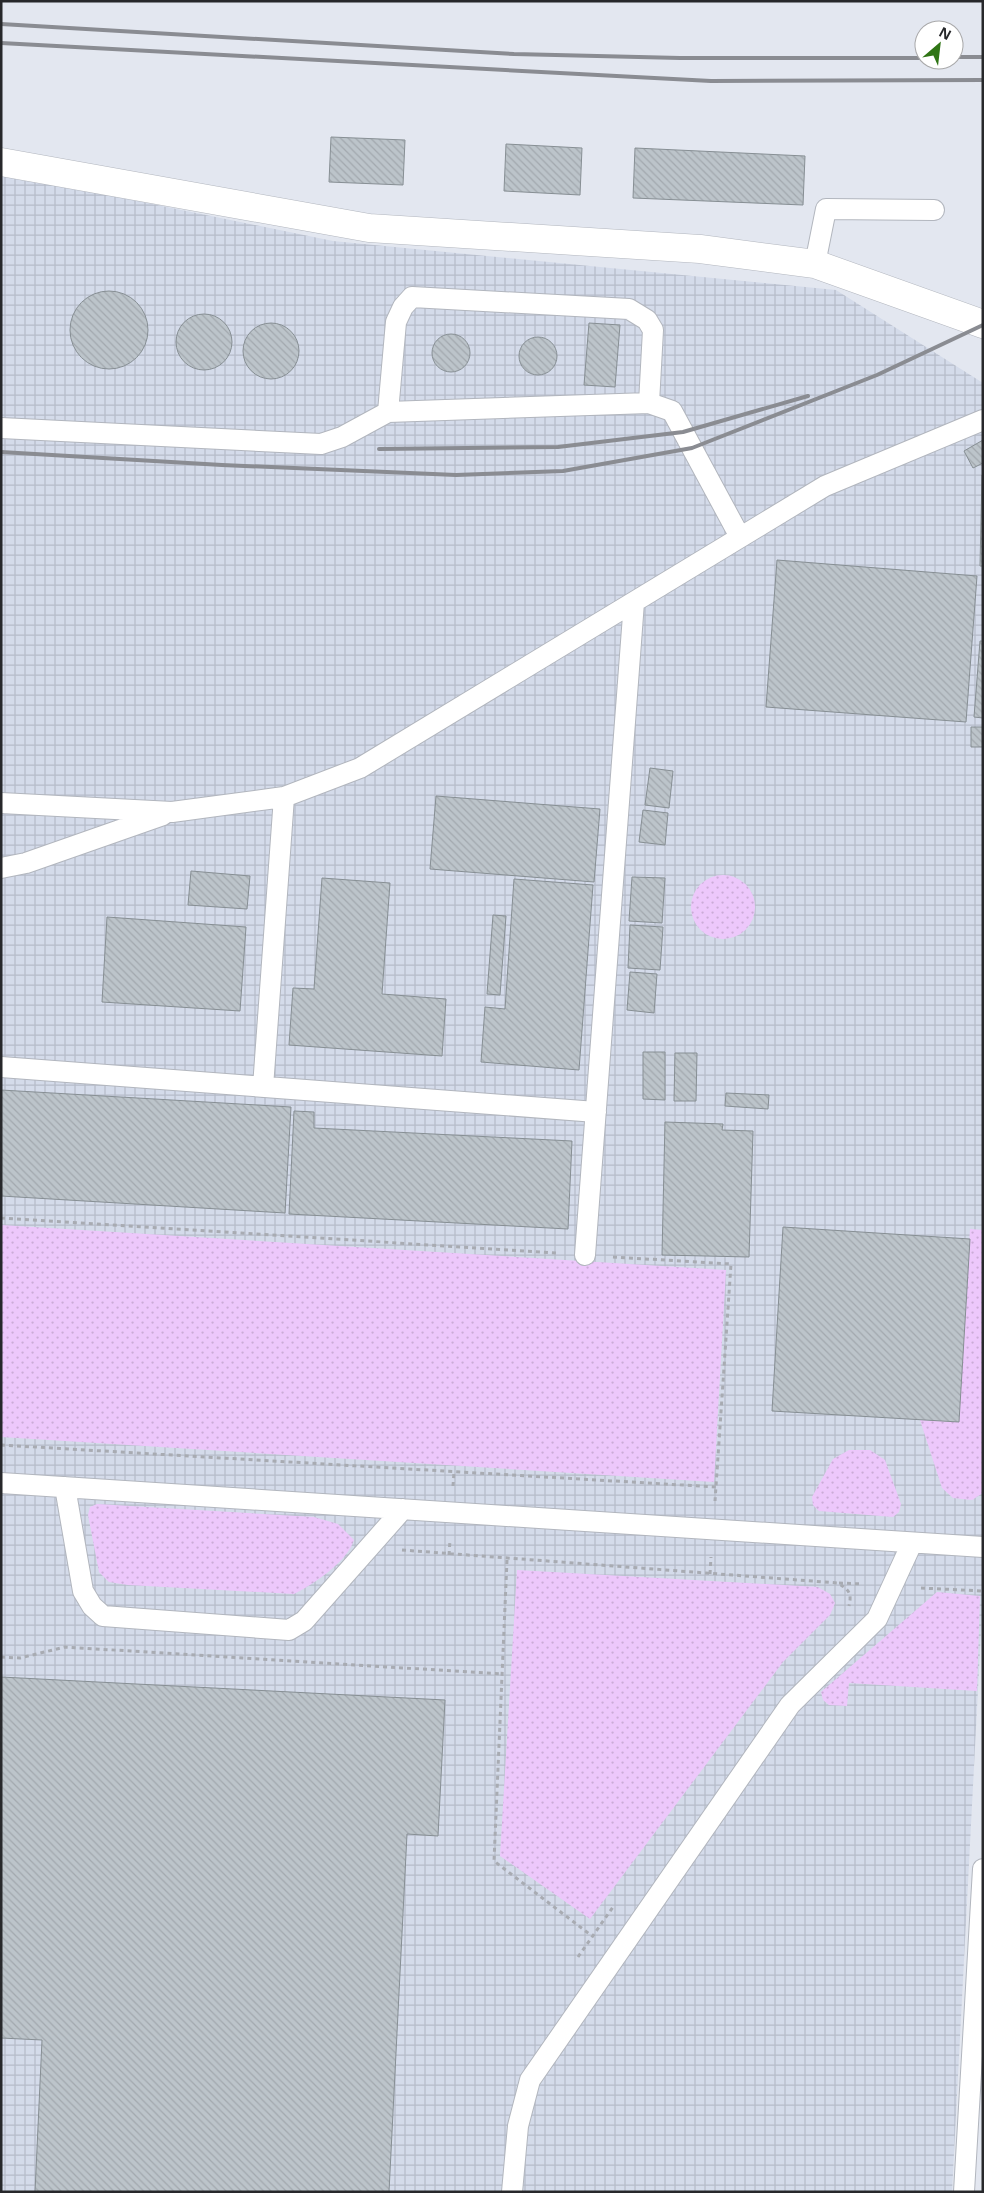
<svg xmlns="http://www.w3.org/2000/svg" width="984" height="2193" font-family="'Open Sans',sans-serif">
<defs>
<pattern id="industrial-grid" width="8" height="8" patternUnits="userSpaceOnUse" patternTransform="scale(1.25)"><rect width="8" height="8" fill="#d4dbea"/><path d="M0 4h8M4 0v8" fill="none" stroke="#b6bcc9"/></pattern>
<pattern id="green-dots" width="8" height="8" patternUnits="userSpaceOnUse" patternTransform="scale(1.25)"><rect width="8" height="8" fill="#edc8fb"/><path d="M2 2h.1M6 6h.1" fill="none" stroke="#cbacd7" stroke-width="1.8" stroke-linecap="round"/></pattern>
<pattern id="building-back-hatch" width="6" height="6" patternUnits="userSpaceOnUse" patternTransform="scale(1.25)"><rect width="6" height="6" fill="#bcc4ca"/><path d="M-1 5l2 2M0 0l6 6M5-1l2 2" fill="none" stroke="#a2a8ae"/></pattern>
</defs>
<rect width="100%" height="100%" fill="#e3e7f0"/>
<path fill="url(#industrial-grid)" d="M 1,173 L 333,241 L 836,290 L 983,383 L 983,1593 L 952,2192 L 1,2192 Z"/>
<path fill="url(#green-dots)" d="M691 907a32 32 0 1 1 64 0a32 32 0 1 1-64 0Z
M 1,1225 L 726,1270 L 714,1482 L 1,1437 Z
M 970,1229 L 983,1230 L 983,1493 L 972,1500 L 953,1498 L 942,1488 L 920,1420 L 959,1422 Z
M 849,1450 L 870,1450 L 885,1460 L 901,1504 L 899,1512 L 893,1517 L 819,1511 L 813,1505 L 812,1497 L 833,1459 Z
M 97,1504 L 314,1517 L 338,1524 L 354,1540 C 347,1562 314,1584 294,1594 L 128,1585 L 109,1582 L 99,1572 L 88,1515 L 90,1507 Z
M 517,1570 L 818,1587 L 830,1594 L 835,1603 L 830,1615 L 783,1662 L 590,1919 L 500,1856 Z
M 937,1592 L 980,1596 L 977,1691 L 849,1683 L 847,1706 L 829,1705 L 823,1700 L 821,1692 Z"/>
<path fill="url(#building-back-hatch)" stroke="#878f94" d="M 331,137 L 405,140 L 403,185 L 329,182 Z
M 506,144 L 582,148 L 580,195 L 504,191 Z
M 635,148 L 805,156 L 803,205 L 633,198 Z
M70 330a39 39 0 1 1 78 0a39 39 0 1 1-78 0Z
M176 342a28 28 0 1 1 56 0a28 28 0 1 1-56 0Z
M 589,323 L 620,325 L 615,387 L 584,385 Z
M243 351a28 28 0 1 1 56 0a28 28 0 1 1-56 0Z
M432 353a19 19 0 1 1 38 0a19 19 0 1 1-38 0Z
M519 356a19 19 0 1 1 38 0a19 19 0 1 1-38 0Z
M 983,440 L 983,463 L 973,468 L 964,451 Z
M 982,475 L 983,475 L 983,566 L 980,566 Z
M 777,560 L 977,576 L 966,722 L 766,707 Z
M 980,641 L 983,641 L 983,718 L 974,717 Z
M 971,727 L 983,727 L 983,747 L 971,747 Z
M 650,768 L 673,771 L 669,808 L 645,805 Z
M 436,796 L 600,809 L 594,882 L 430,869 Z
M 643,810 L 668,813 L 665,845 L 639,842 Z
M 191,871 L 250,876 L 247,909 L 188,905 Z
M 632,877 L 665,878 L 662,923 L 629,921 Z
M 322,878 L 390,883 L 382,994 L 446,999 L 442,1056 L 289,1045 L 293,988 L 314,989 Z
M 514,879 L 593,885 L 579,1070 L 481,1062 L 485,1007 L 505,1009 Z
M 493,915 L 506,916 L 500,995 L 487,994 Z
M 107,917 L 246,927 L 240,1011 L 102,1002 Z
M 630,925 L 663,927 L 660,970 L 628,968 Z
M 630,972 L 657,974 L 654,1013 L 627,1010 Z
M 643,1052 L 665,1052 L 665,1100 L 643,1099 Z
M 675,1053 L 697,1053 L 696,1101 L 674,1101 Z
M 1,1090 L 291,1107 L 285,1213 L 1,1196 Z
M 726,1093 L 769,1095 L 768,1109 L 725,1106 Z
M 294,1111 L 314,1112 L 314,1128 L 572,1141 L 568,1229 L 289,1214 Z
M 665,1122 L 723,1124 L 722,1130 L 753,1131 L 749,1257 L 662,1255 Z
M 783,1227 L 970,1239 L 959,1422 L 772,1411 Z
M 1,1677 L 445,1700 L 438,1836 L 407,1834 L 389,2192 L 35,2192 L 42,2040 L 1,2038 Z"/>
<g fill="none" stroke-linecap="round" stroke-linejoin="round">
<defs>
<path id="service" d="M 815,264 L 826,209 L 934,210
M 388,412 L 396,322 L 403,307 L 412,297 L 629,309 L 647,320 L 653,330 L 649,403
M 1,428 L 321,444 L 342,437 L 388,412 L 649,403 L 672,411 L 740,537
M 1,803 L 172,812 L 284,797 L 360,768 L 825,486 L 983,420
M 1,868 L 26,863 L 163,815
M 1,1067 L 596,1112
M 263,1087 L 284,797
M 585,1255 L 634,602
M 1,1483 L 983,1547
M 65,1487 L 83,1591 L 92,1606 L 103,1616 L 289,1630 L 304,1621 L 403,1509
M 512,2192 L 518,2126 L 530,2080 L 790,1705 L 877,1619 L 912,1543
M 964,2192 L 983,1869"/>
<path id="minor" d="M 1,162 L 369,228 L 700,249 L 815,264 L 983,324"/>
</defs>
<use href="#service" stroke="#b2b6be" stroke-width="22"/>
<use href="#minor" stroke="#b2b6be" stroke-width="29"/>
<path stroke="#a8abb2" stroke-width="3" stroke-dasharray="4 4" stroke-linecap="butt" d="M 1,1218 L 557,1253
M 613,1257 L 731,1264 L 715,1501
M 1,1445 L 716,1487
M 453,1486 L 454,1472
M 402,1550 L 838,1583 C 849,1590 852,1593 849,1606
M 449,1555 L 450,1540
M 507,1560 L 494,1861 L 592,1936
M 710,1574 L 711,1557
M 839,1583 L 862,1584
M 921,1588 L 983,1591
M 1,1657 L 20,1658 L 65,1647 L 502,1674
M 578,1957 L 613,1907"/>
<use href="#service" stroke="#fff" stroke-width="20"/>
<use href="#minor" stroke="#fff" stroke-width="28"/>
<path stroke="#8a8c92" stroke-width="4" d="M 1,24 L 514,54 L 680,58 L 924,58
M 1,43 L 711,81 L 983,80
M 954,57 L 983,57
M 379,449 L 558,447 L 683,432 L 808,396
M 1,452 L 222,465 L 456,475 L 563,471 L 692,448 L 877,375 L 983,325"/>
</g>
<rect width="984" height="2193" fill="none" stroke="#27282b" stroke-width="5"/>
<g transform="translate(939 45) rotate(28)"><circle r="24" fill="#ffffff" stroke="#a9a9aa"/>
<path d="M0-4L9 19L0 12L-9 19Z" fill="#2f7515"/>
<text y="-8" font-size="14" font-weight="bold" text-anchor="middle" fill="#27282b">N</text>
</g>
</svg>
